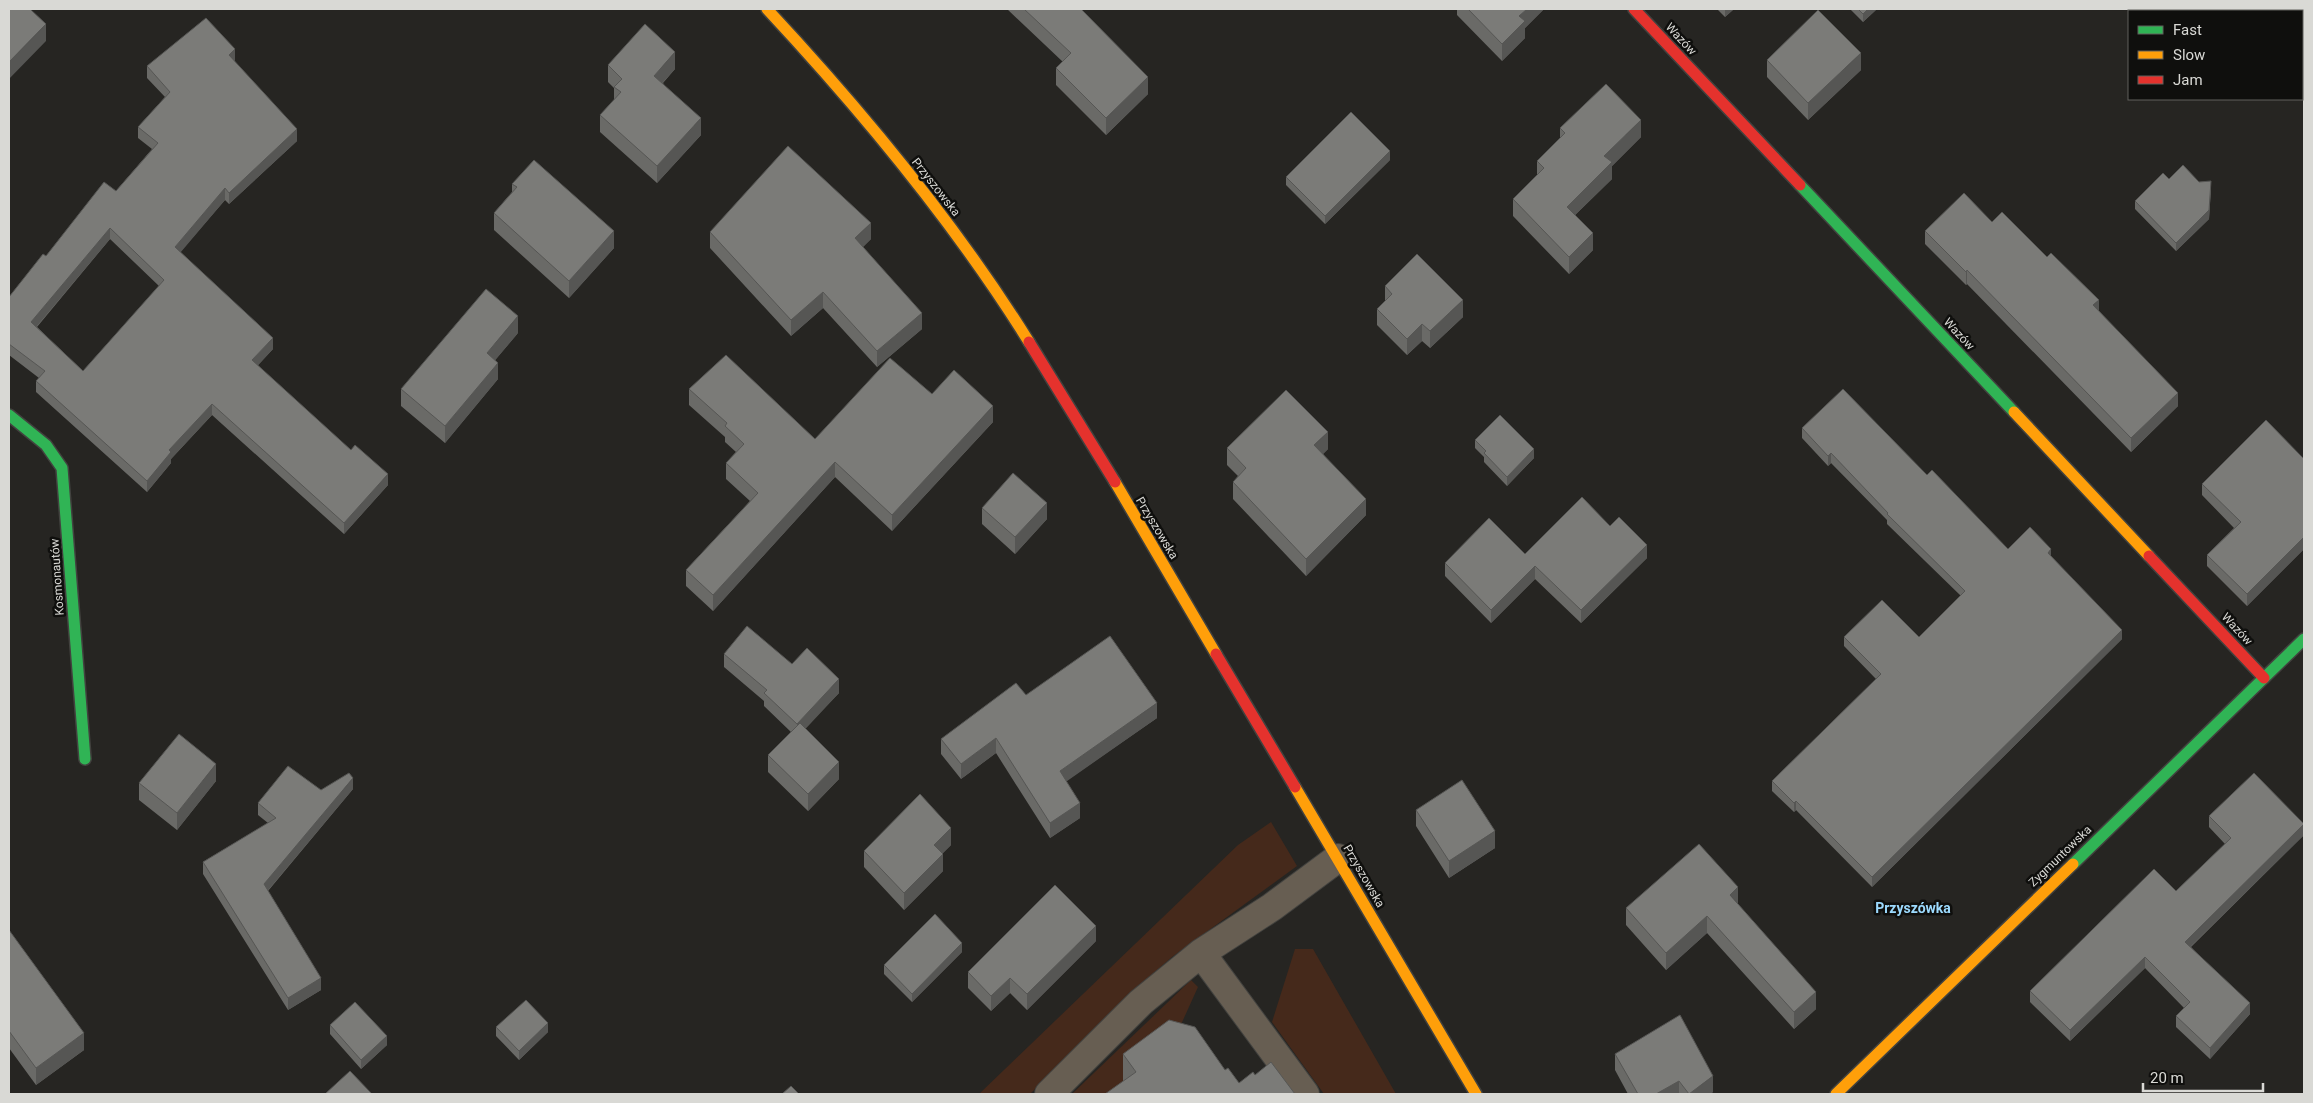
<svg xmlns="http://www.w3.org/2000/svg" width="2313" height="1103" font-family="Roboto,sans-serif">
<rect width="100%" height="100%" fill="#262522"/>
<path fill="#45291b" d="M 1271,822 L 1297,866 L 1172,957 L 1141,984 L 1030,1094 L 979,1094 L 1238,845 Z
M 1295,949 L 1313,949 L 1396,1094 L 1324,1094 L 1272,1022 Z
M 1191,980 L 1198,987 L 1169,1051 L 1130,1094 L 1072,1094 Z"/>
<g fill="none" stroke-linecap="round" stroke-linejoin="round">
<defs>
<path id="street" d="M 1201,953 L 1305,1094
M 1049,1094 L 1141,1002 L 1201,953 L 1272,907 L 1338,858"/>
<path id="fast" d="M 1800,185 L 2014,412
M 9,415 L 46,445 L 62,468 L 85,759
M 2073,864 L 2304,639"/>
<path id="slow" d="M 767,9 C 862,111 955,223 1029,342
M 2014,412 L 2149,556
M 1115,482 L 1216,654
M 1295,787 L 1476,1094
M 1836,1094 L 2073,864"/>
<path id="jam" d="M 1634,9 L 1800,185
M 1029,342 L 1115,482
M 2149,556 L 2264,678
M 1216,654 L 1295,787"/>
</defs>
<use href="#street" stroke="#42423f" stroke-width="30"/>
<use href="#fast" stroke="#42423f" stroke-width="14"/>
<use href="#slow" stroke="#42423f" stroke-width="14"/>
<use href="#jam" stroke="#42423f" stroke-width="14"/>
<use href="#street" stroke="#675e52" stroke-width="28"/>
<use href="#fast" stroke="#30b455" stroke-width="11"/>
<use href="#slow" stroke="#ff9f0a" stroke-width="11"/>
<use href="#jam" stroke="#e5322d" stroke-width="11"/>
</g>
<path fill="#6a6a67" fill-rule="evenodd" d="M 1007,9 L 1081,9 L 1148,94 L 1106,135 L 1056,85 L 1056,68 L 1063,62 Z
M 1457,9 L 1544,9 L 1525,28 L 1525,38 L 1502,61 L 1457,15 Z
M 1717,9 L 1734,9 L 1725,17 Z
M 1850,9 L 1877,9 L 1863,22 Z
M 235,60 L 234,61 L 297,141 L 229,204 L 225,200 L 180,252 L 273,349 L 257,366 L 388,485 L 344,534 L 212,415 L 171,459 L 171,463 L 147,492 L 36,392 L 36,381 L 39,378 L 9,355 L 9,297 L 46,256 L 116,191 L 152,149 L 138,138 L 138,127 L 165,97 L 147,78 L 147,66 ZM 110,239 L 159,286 L 83,371 L 37,327 Z
M 1767,60 L 1861,70 L 1808,120 L 1767,77 Z
M 608,65 L 675,69 L 663,83 L 701,135 L 657,183 L 600,132 L 600,115 L 614,100 L 614,88 L 608,82 Z
M 1560,128 L 1641,137 L 1612,166 L 1612,179 L 1575,215 L 1593,250 L 1569,274 L 1513,216 L 1513,199 L 1537,175 L 1537,161 L 1560,138 Z
M 1390,160 L 1325,224 L 1286,185 L 1286,177 Z
M 2169,179 L 2211,190 L 2209,219 L 2176,251 L 2135,209 L 2135,201 Z
M 512,184 L 614,248 L 569,298 L 494,230 L 494,213 L 512,192 Z
M 1992,222 L 2099,311 L 2178,406 L 2131,452 L 1967,284 L 1966,285 L 1925,244 L 1925,231 Z
M 710,232 L 871,239 L 863,247 L 922,329 L 877,367 L 823,308 L 791,336 L 710,248 Z
M 1385,286 L 1463,317 L 1430,348 L 1422,341 L 1407,355 L 1377,325 L 1377,309 L 1385,301 Z
M 518,333 L 495,360 L 498,379 L 445,443 L 401,406 L 401,389 Z
M 689,389 L 815,439 L 932,394 L 993,422 L 892,531 L 835,477 L 713,611 L 686,586 L 686,570 L 750,501 L 726,479 L 726,463 L 736,452 L 725,442 L 725,437 L 689,405 Z
M 1802,428 L 1927,475 L 2008,549 L 2051,556 L 2122,639 L 1872,887 L 1796,810 L 1794,812 L 1772,791 L 1772,781 L 1876,679 L 1844,646 L 1844,637 L 1919,637 L 1961,596 L 1887,524 L 1887,520 L 1831,463 L 1828,466 L 1802,438 Z
M 1475,440 L 1534,458 L 1507,486 L 1484,462 L 1484,457 L 1475,448 Z
M 1227,448 L 1328,449 L 1323,454 L 1366,515 L 1306,576 L 1233,499 L 1233,482 L 1238,476 L 1227,465 Z
M 2304,459 L 2304,549 L 2247,606 L 2207,566 L 2207,555 L 2234,528 L 2202,495 L 2202,484 Z
M 982,508 L 1047,519 L 1015,554 L 982,524 Z
M 1610,526 L 1647,558 L 1581,623 L 1535,579 L 1491,623 L 1445,576 L 1445,563 L 1525,554 Z
M 724,654 L 792,664 L 839,693 L 805,728 L 839,779 L 808,811 L 768,772 L 768,755 L 791,732 L 764,706 L 764,701 L 724,667 Z
M 1026,695 L 1157,718 L 1066,781 L 1080,818 L 1050,838 L 996,753 L 961,779 L 941,754 L 941,739 Z
M 216,781 L 177,830 L 139,800 L 139,783 Z
M 353,789 L 268,891 L 321,990 L 288,1010 L 203,874 L 203,862 L 268,823 L 258,815 L 258,803 L 321,790 Z
M 1416,810 L 1495,848 L 1449,878 L 1416,826 Z
M 2209,816 L 2304,835 L 2191,947 L 2250,1014 L 2210,1059 L 2176,1027 L 2176,1016 L 2184,1008 L 2145,968 L 2070,1041 L 2030,1002 L 2030,991 L 2176,891 L 2225,844 L 2209,827 Z
M 951,845 L 942,854 L 943,871 L 904,910 L 864,867 L 864,851 Z
M 1738,904 L 1816,1009 L 1794,1029 L 1707,933 L 1666,970 L 1626,925 L 1626,908 Z
M 9,930 L 84,1050 L 36,1085 L 9,1048 Z
M 1096,941 L 1027,1010 L 1010,993 L 991,1011 L 968,988 L 968,972 Z
M 962,952 L 912,1002 L 884,974 L 884,965 Z
M 330,1025 L 387,1045 L 361,1069 L 330,1034 Z
M 496,1027 L 548,1032 L 519,1060 L 496,1036 Z
M 1123,1054 L 1225,1070 L 1239,1083 L 1255,1075 L 1295,1094 L 1123,1081 Z
M 1615,1054 L 1713,1092 L 1710,1094 L 1628,1094 L 1615,1070 Z"/>
<path fill="#565654" d="M 1527,9 L 1544,9 L 1525,28 L 1525,38 L 1502,61 L 1502,44 L 1519,16 Z
M 1725,9 L 1734,9 L 1725,17 Z
M 1868,9 L 1877,9 L 1863,22 L 1863,14 Z
M 46,24 L 46,41 L 9,79 L 9,62 Z
M 235,49 L 235,60 L 229,67 L 229,55 Z
M 675,52 L 675,69 L 654,92 L 654,76 Z
M 1861,53 L 1861,70 L 1808,120 L 1808,103 Z
M 1148,77 L 1148,94 L 1106,135 L 1106,118 Z
M 701,118 L 701,135 L 657,183 L 657,166 Z
M 1641,120 L 1641,137 L 1612,166 L 1612,179 L 1567,223 L 1567,207 L 1604,156 Z
M 297,129 L 297,141 L 229,204 L 229,193 Z
M 1390,151 L 1390,160 L 1325,224 L 1325,216 Z
M 2211,181 L 2209,219 L 2176,251 L 2176,243 Z
M 225,188 L 225,200 L 175,259 L 175,247 Z
M 871,223 L 871,239 L 855,254 L 855,238 Z
M 110,228 L 110,239 L 31,333 L 31,322 Z
M 614,231 L 614,248 L 569,298 L 569,281 Z
M 1593,233 L 1593,250 L 1569,274 L 1569,257 Z
M 1967,270 L 1967,284 L 1966,285 L 1966,272 Z
M 823,292 L 823,308 L 791,336 L 791,320 Z
M 1463,300 L 1463,317 L 1430,348 L 1430,331 Z
M 2099,300 L 2099,313 L 2093,305 Z
M 922,313 L 922,329 L 877,367 L 877,351 Z
M 518,316 L 518,333 L 487,370 L 487,353 Z
M 1422,324 L 1422,341 L 1407,355 L 1407,339 Z
M 273,338 L 273,349 L 252,372 L 252,360 Z
M 498,363 L 498,379 L 445,443 L 445,426 Z
M 2178,393 L 2178,406 L 2131,452 L 2131,438 Z
M 212,404 L 212,415 L 171,459 L 171,463 L 147,492 L 147,481 L 169,450 Z
M 993,406 L 993,422 L 892,531 L 892,515 Z
M 1328,432 L 1328,449 L 1314,462 L 1314,445 Z
M 1534,449 L 1534,458 L 1507,486 L 1507,477 Z
M 1831,453 L 1831,463 L 1828,466 L 1828,456 Z
M 835,462 L 835,477 L 713,611 L 713,595 Z
M 388,474 L 388,485 L 344,534 L 344,523 Z
M 1366,499 L 1366,515 L 1306,576 L 1306,559 Z
M 1047,503 L 1047,519 L 1015,554 L 1015,537 Z
M 2304,537 L 2304,549 L 2247,606 L 2247,594 Z
M 1647,545 L 1647,558 L 1581,623 L 1581,610 Z
M 2051,549 L 2051,559 L 2048,553 Z
M 1535,566 L 1535,579 L 1491,623 L 1491,610 Z
M 2122,630 L 2122,639 L 1872,887 L 1872,877 Z
M 839,679 L 839,693 L 797,738 L 797,724 Z
M 1157,703 L 1157,718 L 1060,786 L 1060,771 Z
M 996,738 L 996,753 L 961,779 L 961,764 Z
M 839,762 L 839,779 L 808,811 L 808,794 Z
M 216,764 L 216,781 L 177,830 L 177,813 Z
M 353,778 L 353,789 L 264,895 L 264,884 Z
M 1796,801 L 1796,810 L 1794,812 L 1794,803 Z
M 1080,803 L 1080,818 L 1050,838 L 1050,823 Z
M 2304,824 L 2304,835 L 2185,952 L 2185,942 Z
M 951,828 L 951,845 L 934,861 L 934,845 Z
M 1495,831 L 1495,848 L 1449,878 L 1449,861 Z
M 943,854 L 943,871 L 904,910 L 904,893 Z
M 1738,887 L 1738,904 L 1730,895 Z
M 1707,916 L 1707,933 L 1666,970 L 1666,953 Z
M 1096,926 L 1096,941 L 1027,1010 L 1027,994 Z
M 962,943 L 962,952 L 912,1002 L 912,994 Z
M 2145,957 L 2145,968 L 2070,1041 L 2070,1030 Z
M 321,978 L 321,990 L 288,1010 L 288,998 Z
M 1010,978 L 1010,993 L 991,1011 L 991,996 Z
M 1816,992 L 1816,1009 L 1794,1029 L 1794,1012 Z
M 2250,1003 L 2250,1014 L 2210,1059 L 2210,1048 Z
M 548,1023 L 548,1032 L 519,1060 L 519,1051 Z
M 84,1033 L 84,1050 L 36,1085 L 36,1068 Z
M 387,1036 L 387,1045 L 361,1069 L 361,1060 Z
M 1713,1076 L 1713,1092 L 1710,1094 L 1689,1094 Z
M 1679,1081 L 1679,1094 L 1656,1094 Z"/>
<path fill="#7b7b78" stroke="#565654" fill-rule="evenodd" d="M 9,9 L 30,9 L 46,24 L 9,62 Z
M 1024,9 L 1081,9 L 1148,77 L 1106,118 L 1056,68 L 1071,53 Z
M 1468,9 L 1527,9 L 1519,16 L 1525,21 L 1502,44 Z
M 1858,9 L 1868,9 L 1863,14 Z
M 1818,10 L 1861,53 L 1808,103 L 1767,60 Z
M 206,18 L 235,49 L 229,55 L 297,129 L 229,193 L 225,188 L 175,247 L 273,338 L 252,360 L 351,450 L 355,445 L 388,474 L 344,523 L 212,404 L 169,450 L 171,452 L 147,481 L 36,381 L 45,371 L 9,344 L 9,297 L 43,254 L 46,256 L 104,182 L 116,191 L 158,143 L 138,127 L 170,92 L 147,66 ZM 110,228 L 164,280 L 83,371 L 31,322 Z
M 645,24 L 675,52 L 654,76 L 701,118 L 657,166 L 600,115 L 621,92 L 614,87 L 622,79 L 608,65 Z
M 1606,84 L 1641,120 L 1604,156 L 1612,162 L 1567,207 L 1593,233 L 1569,257 L 1513,199 L 1544,168 L 1537,161 L 1565,133 L 1560,128 Z
M 1351,112 L 1390,151 L 1325,216 L 1286,177 Z
M 788,146 L 871,223 L 855,238 L 922,313 L 877,351 L 823,292 L 791,320 L 710,232 Z
M 534,160 L 614,231 L 569,281 L 494,213 L 517,187 L 512,184 Z
M 2183,165 L 2199,182 L 2211,181 L 2209,210 L 2176,243 L 2135,201 L 2163,173 L 2169,179 Z
M 1964,193 L 1992,222 L 2002,212 L 2047,257 L 2051,253 L 2099,300 L 2093,305 L 2178,393 L 2131,438 L 1967,270 L 1966,272 L 1925,231 Z
M 1417,254 L 1463,300 L 1430,331 L 1422,324 L 1407,339 L 1377,309 L 1392,294 L 1385,286 Z
M 486,289 L 518,316 L 487,353 L 498,363 L 445,426 L 401,389 Z
M 726,355 L 815,439 L 890,358 L 932,394 L 954,370 L 993,406 L 892,515 L 835,462 L 713,595 L 686,570 L 758,493 L 726,463 L 744,444 L 725,426 L 727,423 L 689,389 Z
M 1843,389 L 1927,475 L 1932,470 L 2008,549 L 2030,527 L 2051,549 L 2048,553 L 2122,630 L 1872,877 L 1796,801 L 1794,803 L 1772,781 L 1881,674 L 1844,637 L 1882,600 L 1919,637 L 1965,591 L 1887,514 L 1888,513 L 1831,453 L 1828,456 L 1802,428 Z
M 1286,390 L 1328,432 L 1314,445 L 1366,499 L 1306,559 L 1233,482 L 1246,468 L 1227,448 Z
M 1500,415 L 1534,449 L 1507,477 L 1484,453 L 1486,451 L 1475,440 Z
M 2266,420 L 2304,459 L 2304,537 L 2247,594 L 2207,555 L 2241,522 L 2202,484 Z
M 1013,473 L 1047,503 L 1015,537 L 982,508 Z
M 1582,497 L 1610,526 L 1619,517 L 1647,545 L 1581,610 L 1535,566 L 1491,610 L 1445,563 L 1489,518 L 1525,554 Z
M 747,626 L 792,664 L 807,648 L 839,679 L 797,724 L 764,693 L 767,690 L 724,654 Z
M 1110,636 L 1157,703 L 1060,771 L 1080,803 L 1050,823 L 996,738 L 961,764 L 941,739 L 1016,683 L 1026,695 Z
M 800,723 L 839,762 L 808,794 L 768,755 Z
M 179,734 L 216,764 L 177,813 L 139,783 Z
M 288,766 L 321,790 L 349,773 L 353,778 L 264,884 L 321,978 L 288,998 L 203,862 L 276,818 L 258,803 Z
M 2254,773 L 2304,824 L 2185,942 L 2250,1003 L 2210,1048 L 2176,1016 L 2190,1002 L 2145,957 L 2070,1030 L 2030,991 L 2154,869 L 2176,891 L 2231,838 L 2209,816 Z
M 1462,780 L 1495,831 L 1449,861 L 1416,810 Z
M 920,794 L 951,828 L 934,845 L 943,854 L 904,893 L 864,851 Z
M 1699,844 L 1738,887 L 1730,895 L 1816,992 L 1794,1012 L 1707,916 L 1666,953 L 1626,908 Z
M 1055,885 L 1096,926 L 1027,994 L 1010,978 L 991,996 L 968,972 Z
M 935,914 L 962,943 L 912,994 L 884,965 Z
M 9,930 L 84,1033 L 36,1068 L 9,1031 Z
M 526,1000 L 548,1023 L 519,1051 L 496,1027 Z
M 355,1002 L 387,1036 L 361,1060 L 330,1025 Z
M 1680,1015 L 1713,1076 L 1689,1094 L 1679,1081 L 1656,1094 L 1638,1094 L 1615,1054 Z
M 1169,1020 L 1195,1027 L 1225,1070 L 1228,1068 L 1239,1083 L 1253,1072 L 1255,1075 L 1271,1062 L 1295,1094 L 1105,1094 L 1136,1072 L 1123,1054 Z
M 350,1071 L 372,1094 L 325,1094 Z
M 791,1086 L 799,1094 L 782,1094 Z"/>
<g text-anchor="middle" stroke-width="5" stroke-linejoin="round" paint-order="stroke">
<g font-size="12" fill="#d9d9d5" stroke="#0f0f0d">
<text transform="translate(1681 39) rotate(47)" y="4">Wazów</text>
<text transform="translate(936 187) rotate(52)" y="4">Przyszowska</text>
<text transform="translate(1959 334) rotate(47)" y="4">Wazów</text>
<text transform="translate(1157 528) rotate(59)" y="4">Przyszowska</text>
<text transform="translate(57 577) rotate(-94)" y="4">Kosmonautów</text>
<text transform="translate(2237 629) rotate(47)" y="4">Wazów</text>
<text transform="translate(2060 856) rotate(-44)" y="4">Zygmuntowska</text>
<text transform="translate(1364 876) rotate(60)" y="4">Przyszowska</text>
</g>
<g font-size="14" font-weight="bold" fill="#9cdafe" stroke="#0f0f0d">
<text x="1913" y="913">Przyszówka</text>
</g>
</g>
<rect width="2313" height="1103" fill="none" stroke="#d9d9d5" stroke-width="20"/>
<rect x="2128" y="10" width="175" height="90" fill="#0f0f0d" stroke="#60605d"/>
<rect x="2138" y="26" width="25" height="8" fill="#30b455" stroke="#60605d"/>
<text x="2173" y="35" font-size="15" fill="#d9d9d5">Fast</text>
<rect x="2138" y="51" width="25" height="8" fill="#ff9f0a" stroke="#60605d"/>
<text x="2173" y="60" font-size="15" fill="#d9d9d5">Slow</text>
<rect x="2138" y="76" width="25" height="8" fill="#e5322d" stroke="#60605d"/>
<text x="2173" y="85" font-size="15" fill="#d9d9d5">Jam</text>
<path d="M2143 1083v8h120v-8" fill="none" stroke="#d9d9d5" stroke-width="2.5"/>
<text x="2150" y="1083" font-size="15" fill="#d9d9d5" stroke="#0f0f0d" stroke-width="4" paint-order="stroke">20 m</text>
</svg>
